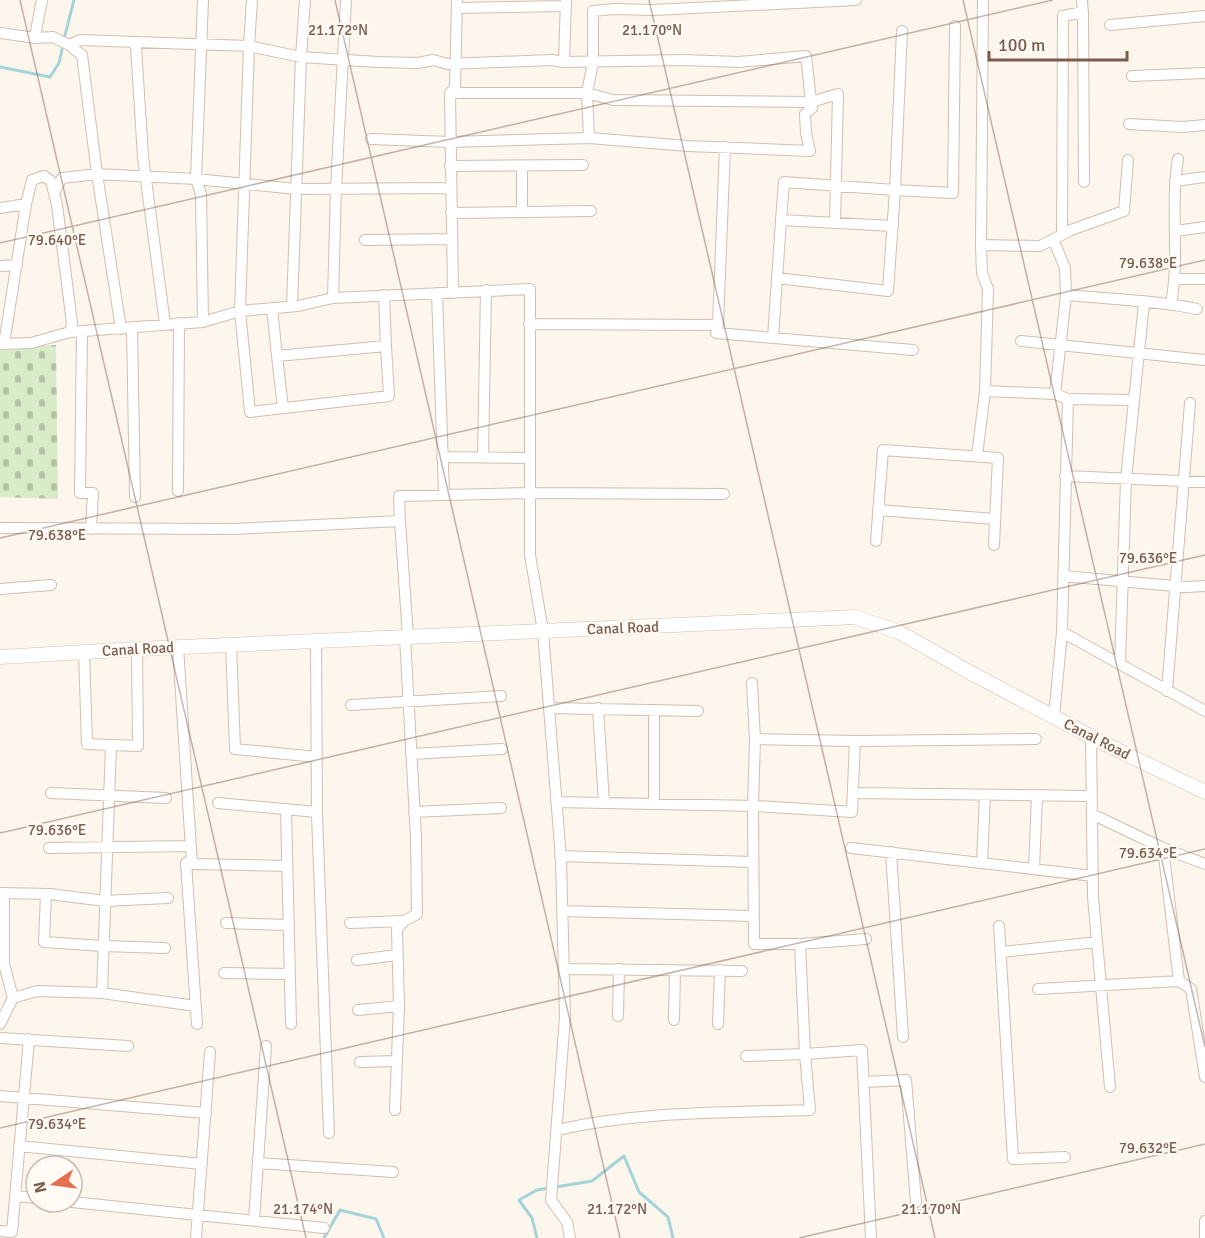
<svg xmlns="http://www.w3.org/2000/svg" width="1205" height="1238" font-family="Signika,sans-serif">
<defs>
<pattern id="cemetery-stones" width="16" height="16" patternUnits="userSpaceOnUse" patternTransform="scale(1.5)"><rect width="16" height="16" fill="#d8ecc9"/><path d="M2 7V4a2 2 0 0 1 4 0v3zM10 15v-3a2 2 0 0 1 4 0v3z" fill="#b4c2a5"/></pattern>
</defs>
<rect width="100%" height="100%" fill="#fdf6ec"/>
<path fill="url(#cemetery-stones)" d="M 56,345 L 58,499 L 0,497 L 0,347 Z"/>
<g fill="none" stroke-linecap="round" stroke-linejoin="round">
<path stroke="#a5d3da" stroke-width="3" d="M 64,39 L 74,0
M 0,67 L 50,77 L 59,63 L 63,45
M 324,1238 L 340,1210 L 376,1219 L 384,1238
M 537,1238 L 532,1218 L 519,1200 L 537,1190 L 592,1181 L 624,1156 L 639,1192 L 668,1217 L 673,1238"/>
<defs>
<path id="minor" d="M 203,0 L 196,179 L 201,194 L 203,322
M 252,0 L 249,46 L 240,311 L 250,412 L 389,396 L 386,346
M 1082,0 L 1083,15 L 1084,182
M 457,8 L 566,6
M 1110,25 L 1205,16
M 0,33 L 36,38 L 53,37 L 69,45 L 82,55 L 97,174 L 196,179 L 296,189 L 451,188
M 36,38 L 36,31 L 42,0
M 133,42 L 136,47 L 143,157 L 165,324
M 69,45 L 80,40 L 249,46 L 301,57 L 378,62 L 418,63 L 433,60 L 448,64 L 552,60 L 564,62 L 566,0
M 1132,76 L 1205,73
M 450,93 L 587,93 L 613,100 L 811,102 L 806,56 L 738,62 L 684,60 L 564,62
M 1129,124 L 1183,127 L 1205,125
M 589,138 L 688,146 L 810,151 L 806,133 L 805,114 L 812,108 L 811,102 L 838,94 L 835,223
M 371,139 L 450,142 L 589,138 L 587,93 L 593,62 L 593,11 L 615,9 L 653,10 L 856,0
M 450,166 L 583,165
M 1175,181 L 1205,177
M 54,193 L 62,178 L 97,174 L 121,329
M 26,204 L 32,180 L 44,176 L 51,181 L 57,205 L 72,323 L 70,332
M 0,208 L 26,204 L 4,344
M 522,212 L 522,166
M 451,213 L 591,211
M 781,220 L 784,182 L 895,190 L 902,31
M 1176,231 L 1205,227
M 1062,234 L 1063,16 L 1083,12
M 1053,239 L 1065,268 L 1066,295 L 1055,394
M 365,240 L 452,239
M 981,245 L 1040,246 L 1071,230 L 1124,211 L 1128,160
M 0,266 L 17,265
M 777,278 L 888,291 L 895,190 L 953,193 L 955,26
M 1176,279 L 1205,279
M 437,293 L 444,494
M 453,293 L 450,93 L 455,88 L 457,0
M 1066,295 C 1108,299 1155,300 1197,309
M 333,298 L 336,189 L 346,0
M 1171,304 C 1180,256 1170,207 1178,159
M 292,306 L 301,57 L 305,0
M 272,308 L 277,356 L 386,346 L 384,295
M 529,324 L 718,325 L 725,147
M 718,325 L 716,333 L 913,350
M 132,327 L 135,497
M 82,332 L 80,493 L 93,493 L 91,529
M 773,338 L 781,220 L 893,226
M 1021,341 L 1205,360
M 0,344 L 31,343 L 70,332 L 203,322 L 240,311 L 298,306 L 333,298 L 530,289 L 530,555 L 543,631 L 561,859 L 565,1017 L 551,1200 L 567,1222 L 570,1238
M 277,356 L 283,408
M 985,391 L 1055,394 L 1068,399 L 1133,400
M 977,456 L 985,391 L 988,289 L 982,273 L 981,245 L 983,0
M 442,457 L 529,458
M 483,457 L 486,290
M 1065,476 L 1205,482
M 178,491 L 179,323
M 878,510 L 995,519
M 400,521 L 399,496 L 529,493 L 724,494
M 0,528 L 234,529 L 400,521 L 408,637
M 876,541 L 883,450 L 998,458 L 994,545
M 1063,576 L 1186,587 L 1205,586
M 0,589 L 51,585
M 1062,632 L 1205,711
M 316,641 L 317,815 L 329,1133
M 231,645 L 235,749 L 317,757
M 178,647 L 192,864 L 186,863 L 197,1024
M 84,652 L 87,744 L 138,746 L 137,649
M 1120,664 L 1126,479 L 1144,303
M 1167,691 L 1190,403
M 351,705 L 501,696
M 549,708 L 698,711
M 598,708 L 604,802
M 1054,717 L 1062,632 L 1068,399
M 1091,737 L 1093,897 L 1110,1087
M 855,741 L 1036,739
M 411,754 L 502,749
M 51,793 L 166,798
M 853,793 L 1092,796
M 556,802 L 756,806 L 852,812 L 855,741 L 755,739
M 218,803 L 317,812
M 654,804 L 654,710
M 286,809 L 291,1024
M 414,812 L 501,808
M 1092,814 L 1163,848 L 1205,864
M 49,848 L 191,846
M 851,848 L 1093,876
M 1163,848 L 1179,981 L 1191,989 L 1205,1077
M 891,852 L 903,1037
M 560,856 L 753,862
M 982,863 L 985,795
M 192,864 L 287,866
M 1034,869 L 1037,795
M 0,893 L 50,894 L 105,901 L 168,898
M 46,894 L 44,942 L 103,946 L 165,948
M 562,911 L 753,916
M 226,923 L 289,925
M 350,923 L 404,921
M 999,926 L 1013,1159 L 1065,1157
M 800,944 L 866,939
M 1001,952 L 1097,942
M 357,960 L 397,955
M 564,969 L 742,971
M 224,973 L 290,974
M 1038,989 L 1179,981
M 102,993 L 111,745
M 13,998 L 37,991 L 102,993 L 196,1006
M 358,1010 L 399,1006
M 618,1016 L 619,969
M 674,1020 L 675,970
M 0,1024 L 13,998 L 4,964 L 4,893
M 718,1024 L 720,970
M 0,1038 L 128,1046
M 746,1056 L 805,1054 L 800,944 L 754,944 L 753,806 L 755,739 L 752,683
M 360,1062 L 397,1061
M 864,1082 L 906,1080 L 916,1202
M 0,1096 L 206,1113
M 395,1110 L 399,1006 L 397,929 L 404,921 L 417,914 L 416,837 L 405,637
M 557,1130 C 640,1111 725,1113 810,1110 L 805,1054 L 862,1050 L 871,1238
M 19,1146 L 202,1164
M 258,1163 L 393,1172
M 15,1196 L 36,1198
M 72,1202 L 324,1228
M 254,1220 L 266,1046
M 0,1231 L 12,1232 L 29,1039
M 196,1238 L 210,1052
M 1205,1238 L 1205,1221"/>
<path id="tertiary" d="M 0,657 L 137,649 L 855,617 L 899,632 L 971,673 L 1103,743 L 1205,792"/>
</defs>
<use href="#minor" stroke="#d1beb0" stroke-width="12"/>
<use href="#tertiary" stroke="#d1beb0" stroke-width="15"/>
<use href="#minor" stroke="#fff" stroke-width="10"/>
<use href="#tertiary" stroke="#fff" stroke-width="14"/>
</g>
<path fill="none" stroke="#7a5c4d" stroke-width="1.5" stroke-opacity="0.45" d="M 20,0 L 306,1238M 335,0 L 620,1238M 649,0 L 935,1238M 963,0 L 1205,1047M 0,243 L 1053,0M 0,538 L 1205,260M 0,833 L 1205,555M 0,1128 L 1205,849M 799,1238 L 1205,1144"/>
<g text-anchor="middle" stroke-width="4.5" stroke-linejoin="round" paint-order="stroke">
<g font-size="15" fill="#7a5c4d" stroke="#fffaf3">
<text transform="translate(623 628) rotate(-2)" y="5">Canal Road</text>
<text transform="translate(138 649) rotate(-3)" y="5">Canal Road</text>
<text transform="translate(1097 739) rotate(27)" y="5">Canal Road</text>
</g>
</g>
<g font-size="15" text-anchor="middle" fill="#7a5c4d" stroke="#fffaf3" stroke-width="4.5" stroke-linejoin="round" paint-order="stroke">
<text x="338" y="35">21.172°N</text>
<text x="652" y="35">21.170°N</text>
<text x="57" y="245">79.640°E</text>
<text x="1148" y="268">79.638°E</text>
<text x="57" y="540">79.638°E</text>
<text x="1148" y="563">79.636°E</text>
<text x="57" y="835">79.636°E</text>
<text x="1148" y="858">79.634°E</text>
<text x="57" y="1129">79.634°E</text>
<text x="1148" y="1153">79.632°E</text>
<text x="303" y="1214">21.174°N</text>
<text x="617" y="1214">21.172°N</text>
<text x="931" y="1214">21.170°N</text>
</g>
<g transform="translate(54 1184) rotate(257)"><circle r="28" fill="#fffaf3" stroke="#cabbb1" stroke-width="1.5"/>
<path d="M0-4.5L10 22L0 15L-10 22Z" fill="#e76f51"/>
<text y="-9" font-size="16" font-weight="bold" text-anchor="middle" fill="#7a5c4d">N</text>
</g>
<path d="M989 51v9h138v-9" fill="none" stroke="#7a5c4d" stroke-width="3"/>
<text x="998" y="51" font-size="18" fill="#7a5c4d" stroke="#fffaf3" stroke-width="4.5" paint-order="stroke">100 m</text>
</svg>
